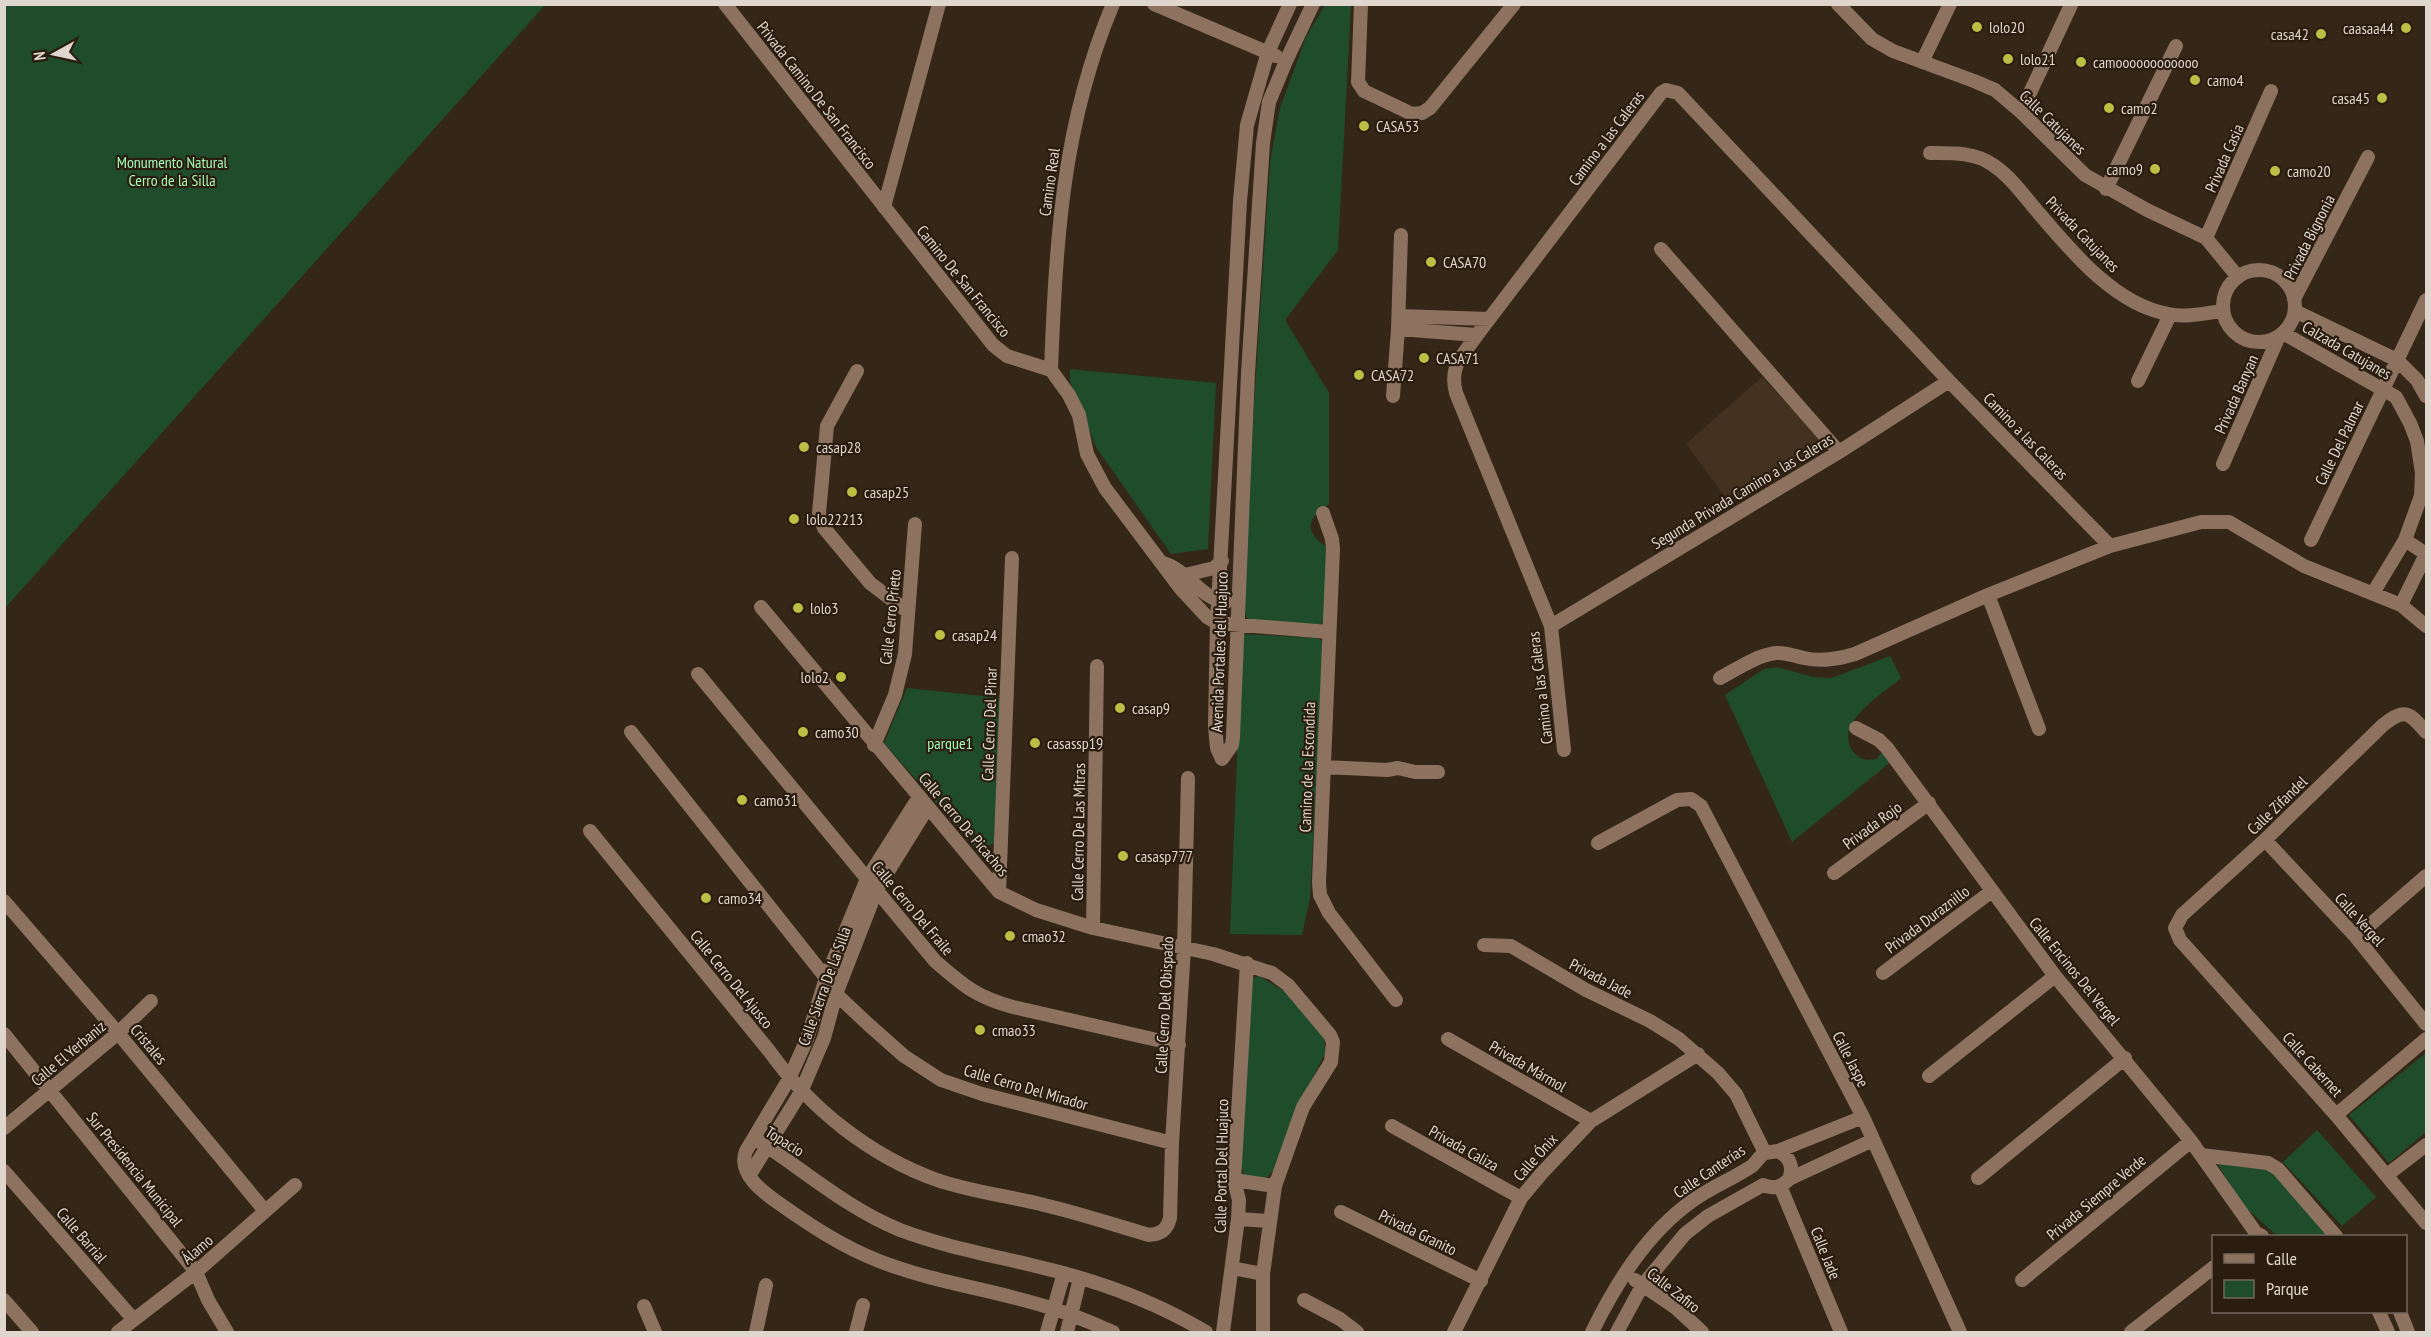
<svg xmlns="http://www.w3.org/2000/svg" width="2431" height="1337" font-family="'PT Sans Narrow',sans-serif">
<rect width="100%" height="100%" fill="#342718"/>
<path fill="#43321f" d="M 1762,377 L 1824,444 L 1729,502 L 1686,444 Z"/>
<path fill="#1f4d2c" d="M 5,4 L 545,5 L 5,608 L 4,5 Z
M 1325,5 L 1351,5 L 1338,250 L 1285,320 L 1329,393 L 1329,504 C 1305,520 1304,532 1329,549 L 1325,618 L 1322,623 L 1316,625 L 1248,620 L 1244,611 L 1254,405 L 1270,162 L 1280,108 L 1306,37 Z
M 1070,369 L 1216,383 L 1208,549 L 1171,554 L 1096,447 L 1070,381 Z
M 1242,634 L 1316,638 L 1323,641 L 1324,650 L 1310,898 L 1302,935 L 1230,934 Z
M 1890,656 L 1901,678 C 1883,694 1834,722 1852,750 C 1859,760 1866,761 1877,759 L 1882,751 L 1892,761 L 1792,842 L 1725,695 L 1764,669 L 1777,667 L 1813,677 L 1832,678 Z
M 907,688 L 1001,698 L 994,843 L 978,850 L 884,743 Z
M 1259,976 L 1289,994 L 1324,1038 L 1325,1053 L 1293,1118 L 1272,1172 L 1266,1178 L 1244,1175 L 1241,1165 L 1249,985 L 1253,978 Z
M 2426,1053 L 2426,1132 L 2389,1163 L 2349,1115 Z
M 2317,1130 L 2376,1197 L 2342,1226 L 2283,1162 Z
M 2216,1162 L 2254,1165 L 2274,1172 L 2331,1236 L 2279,1236 L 2275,1234 L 2244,1206 Z"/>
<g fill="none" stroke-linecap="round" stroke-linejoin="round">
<path stroke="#8c725f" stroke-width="14" d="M 725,4 L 993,345 L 1007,356 L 1051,370 L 1069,395 L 1079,415 L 1087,454 L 1105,488 L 1181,589 L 1207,617 L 1217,623 L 1329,632
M 1154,4 L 1276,56
M 1290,4 L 1268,52 L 1247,125 L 1240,201 L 1217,623 L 1215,726 L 1217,748 L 1222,759 L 1232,745 L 1233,737 L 1248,373 L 1263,143 L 1269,102 L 1286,61 L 1313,4
M 1361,4 L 1358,82 L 1364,91 L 1412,114 L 1422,113 L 1430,108 L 1514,4
M 1838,4 L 1872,39 L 1893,51 L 1974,81 L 1995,90 L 2021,112 L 2085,175 L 2147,210 L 2206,238 L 2238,277
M 1922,62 L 1950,4
M 2021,112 L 2071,5
M 1930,153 C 1951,153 1975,152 1993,165 C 2010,176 2024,196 2037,211 C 2071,251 2115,305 2168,314 C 2186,318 2206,313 2223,311
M 2106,189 L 2176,46
M 884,207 L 939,4
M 2206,238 L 2271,91
M 1661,249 L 1839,452
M2223 306a36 36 0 1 1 72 0a36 36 0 1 1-72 0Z
M 2294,299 L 2368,157
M 2295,311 L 2397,360 L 2417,380 L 2426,396
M 1399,316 L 1489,319
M 1398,329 L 1477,335
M 2283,333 L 2396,397 L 2410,423 L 2417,441 L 2422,473 L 2421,496 L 2405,540 L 2373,593
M 1051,370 C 1056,242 1062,124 1113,4
M 857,371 L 827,426 L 819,513 L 824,528 L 870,583 L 908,612
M 2138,381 L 2170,315
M 1393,396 L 1398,329 L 1401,235
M 2223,464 L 2279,336
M 1323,513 L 1332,539 L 1333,549 L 1319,882 L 1320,895 L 1329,913 L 1396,1000
M 2311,540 L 2426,300
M 1163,563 C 1188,570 1200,599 1226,602
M 1185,575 L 1214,568 L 1222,561
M 1988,595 L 2039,729
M 2401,605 L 2426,554 L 2405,540
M 761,607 L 999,892 L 1036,910 L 1093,928 L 1213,954 L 1272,973 L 1288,985 L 1330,1035 L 1333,1042 L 1331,1062 L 1303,1107 L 1275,1186 L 1263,1274 L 1263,1332
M 1551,626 L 1839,452 L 1949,381
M 698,674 L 935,961 C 964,986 976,997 1013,1007 L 1179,1045
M 1720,678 C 1737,669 1757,655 1776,653 C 1786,652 1794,656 1804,658 C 1822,662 1838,659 1855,654 L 1988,595 L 2110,546 L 2201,522 L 2229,522 L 2304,566 L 2401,605 L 2426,626
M 1856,728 L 1879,740 L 1887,748 L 2055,976 L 2191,1141 L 2256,1233 L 2262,1236
M 631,732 L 826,978 L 836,994 L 869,1025 L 904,1056 L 941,1080 L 982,1094 L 1172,1143
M 2426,732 C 2409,712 2405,708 2383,725 L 2265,840 L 2182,915 L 2175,928 L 2180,940 L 2336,1115 L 2426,1223
M 874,745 L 895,695 L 905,654 L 915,524
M 1564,750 L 1551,626 L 1456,393 C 1449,365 1462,357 1477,335 L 1661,93 L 1666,90 L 1678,93 L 1949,381 L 2110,546
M 1324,767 L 1387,770 L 1398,768 L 1415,772 L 1438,772
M 919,797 L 867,879 L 826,978 L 807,1039 L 789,1079 L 746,1151 C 737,1174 764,1193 780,1204 C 811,1226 843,1247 879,1261 C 935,1283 997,1290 1054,1309 C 1074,1315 1094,1324 1113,1332
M 590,831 L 770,1052 C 811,1109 870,1156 937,1180 C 972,1192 1009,1196 1044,1205 C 1079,1213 1114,1225 1149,1235 C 1161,1234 1167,1230 1170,1218 L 1172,1143 L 1184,948 L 1188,778
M 2265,840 L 2356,937 L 2426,1024
M 1598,843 L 1677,800 L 1691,799 L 1701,806 L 1863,1117 L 1960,1332
M 1834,873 L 1929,803
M 999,892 L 1012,558
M 4,901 L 118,1033 L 265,1211
M 1093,928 L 1097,666
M 2356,937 L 2426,876
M 1484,945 L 1511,946 L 1586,990 L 1650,1021 L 1679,1039 L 1718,1073 L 1736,1094 L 1765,1153
M 1883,973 L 1992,891
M 4,1034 L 196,1272 L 208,1300 L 227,1332
M 1448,1039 L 1591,1121
M 1929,1076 L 2055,976
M 2336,1115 L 2426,1039
M 1392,1126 L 1521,1198
M 4,1128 L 118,1033 L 151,1001
M 754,1138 C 803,1169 846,1208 900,1230 C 953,1250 1009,1258 1063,1273 C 1112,1286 1162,1306 1206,1332
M 1778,1151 C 1790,1157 1794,1167 1789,1179
M 2201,1155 L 2268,1163 L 2278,1169 L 2336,1236
M 4,1171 L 134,1320
M 2387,1175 L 2426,1145
M 749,1176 L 801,1092 L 824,1038 L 836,994 L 877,889 L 928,807
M 1978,1178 L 2125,1058
M 1234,1180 L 1275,1186
M 1780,1186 L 1841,1332
M 1341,1212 L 1481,1281
M 1238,1219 L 1269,1221
M 1232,1268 L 1263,1274
M 1635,1280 L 1676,1308 L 1702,1332
M 2022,1280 L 2191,1141
M 4,1300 L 32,1332
M 1304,1300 L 1340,1319 L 1357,1332
M 644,1306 L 655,1332
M 2379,1312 L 2388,1332
M 2400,1312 L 2408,1332
M 118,1332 L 196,1272 L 295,1185
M 756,1332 L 766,1285
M 856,1332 L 863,1305
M 1047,1332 L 1064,1273
M 1067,1332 L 1080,1278
M 1223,1332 L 1238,1219 L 1239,1200 L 1234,1180 L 1247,963
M 1454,1332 L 1521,1198 L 1541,1174 L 1591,1121 L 1698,1054
M 1592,1332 C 1616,1283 1647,1233 1692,1201 C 1711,1187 1733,1179 1752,1166 C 1757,1162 1759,1156 1765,1153 L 1778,1151 L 1863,1117
M 1617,1332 L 1642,1286 L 1685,1234 L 1708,1216 L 1763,1185 C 1773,1189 1781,1188 1789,1179 L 1873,1140
M 2131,1332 L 2214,1267"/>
</g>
<g fill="#bbc045" stroke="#2a1d0f" stroke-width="2">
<circle cx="1977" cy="27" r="6"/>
<circle cx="2406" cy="28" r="6"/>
<circle cx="2321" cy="34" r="6"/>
<circle cx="2008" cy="59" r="6"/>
<circle cx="2081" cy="62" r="6"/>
<circle cx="2195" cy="80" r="6"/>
<circle cx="2382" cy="98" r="6"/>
<circle cx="2109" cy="108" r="6"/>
<circle cx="1364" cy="126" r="6"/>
<circle cx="2155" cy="169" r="6"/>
<circle cx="2275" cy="171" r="6"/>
<circle cx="1431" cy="262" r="6"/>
<circle cx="1424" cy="358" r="6"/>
<circle cx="1359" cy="375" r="6"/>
<circle cx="804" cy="447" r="6"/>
<circle cx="852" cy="492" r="6"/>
<circle cx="794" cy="519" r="6"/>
<circle cx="798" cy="608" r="6"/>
<circle cx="940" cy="635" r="6"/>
<circle cx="841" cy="677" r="6"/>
<circle cx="1120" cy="708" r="6"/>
<circle cx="803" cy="732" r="6"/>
<circle cx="1035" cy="743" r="6"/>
<circle cx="742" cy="800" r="6"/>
<circle cx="1123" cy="856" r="6"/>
<circle cx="706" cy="898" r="6"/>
<circle cx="1010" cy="936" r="6"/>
<circle cx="980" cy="1030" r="6"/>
</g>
<g text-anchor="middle" stroke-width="4.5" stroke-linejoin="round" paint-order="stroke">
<g font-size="16" fill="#dfd6cd" stroke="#2a1d0f" text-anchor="start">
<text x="1989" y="33">lolo20</text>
<text x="2394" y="34" text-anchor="end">caasaa44</text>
<text x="2309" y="40" text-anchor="end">casa42</text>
<text x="2020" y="65">lolo21</text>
<text x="2093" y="68">camoooooooooooo</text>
<text x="2207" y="86">camo4</text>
<text x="2370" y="104" text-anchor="end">casa45</text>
<text x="2121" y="114">camo2</text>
<text x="1376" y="132">CASA53</text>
<text x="2143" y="175" text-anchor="end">camo9</text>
<text x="2287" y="177">camo20</text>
<text x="1443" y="268">CASA70</text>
<text x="1436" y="364">CASA71</text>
<text x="1371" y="381">CASA72</text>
<text x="816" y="453">casap28</text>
<text x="864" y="498">casap25</text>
<text x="806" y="525">lolo22213</text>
<text x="810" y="614">lolo3</text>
<text x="952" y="641">casap24</text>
<text x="829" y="683" text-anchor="end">lolo2</text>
<text x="1132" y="714">casap9</text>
<text x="815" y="738">camo30</text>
<text x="1047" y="749">casassp19</text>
<text x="754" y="806">camo31</text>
<text x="1135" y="862">casasp777</text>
<text x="718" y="904">camo34</text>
<text x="1022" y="942">cmao32</text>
<text x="992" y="1036">cmao33</text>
</g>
<g font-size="16" fill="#dfd6cd" stroke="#2a1d0f">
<text transform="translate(817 95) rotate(52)" y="6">Privada Camino De San Francisco</text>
<text transform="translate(2053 122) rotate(44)" y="6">Calle Catujanes</text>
<text transform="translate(1606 138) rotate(-53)" y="6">Camino a las Caleras</text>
<text transform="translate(2224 158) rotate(-66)" y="6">Privada Casia</text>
<text transform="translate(1049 182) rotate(-82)" y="6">Camino Real</text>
<text transform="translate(2083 234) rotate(46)" y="6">Privada Catujanes</text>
<text transform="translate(2309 237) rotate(-63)" y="6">Privada Bignonia</text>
<text transform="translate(964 281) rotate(51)" y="6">Camino De San Francisco</text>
<text transform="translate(2347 350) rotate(30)" y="6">Calzada Catujanes</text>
<text transform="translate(2236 394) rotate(-66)" y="6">Privada Banyan</text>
<text transform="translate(2026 436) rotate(46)" y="6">Camino a las Caleras</text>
<text transform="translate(2339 443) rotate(-64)" y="6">Calle Del Palmar</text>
<text transform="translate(1742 491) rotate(-31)" y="6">Segunda Privada Camino a las Caleras</text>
<text transform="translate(890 617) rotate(-84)" y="6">Calle Cerro Prieto</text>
<text transform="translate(1219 652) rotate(-88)" y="6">Avenida Portales del Huajuco</text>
<text transform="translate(1540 688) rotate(-97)" y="6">Camino a las Caleras</text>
<text transform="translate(989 724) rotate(-88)" y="6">Calle Cerro Del Pinar</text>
<text transform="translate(1307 767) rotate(-88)" y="6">Camino de la Escondida</text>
<text transform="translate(2277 805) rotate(-44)" y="6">Calle Zifandel</text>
<text transform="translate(964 824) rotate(50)" y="6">Calle Cerro De Picachos</text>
<text transform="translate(1872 825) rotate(-36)" y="6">Privada Rojo</text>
<text transform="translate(1078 832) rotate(-89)" y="6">Calle Cerro De Las Mitras</text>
<text transform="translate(913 908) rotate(50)" y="6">Calle Cerro Del Fraile</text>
<text transform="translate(1927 919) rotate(-37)" y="6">Privada Duraznillo</text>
<text transform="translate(2360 919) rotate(48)" y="6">Calle Vergel</text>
<text transform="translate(2075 971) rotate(51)" y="6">Calle Encinos Del Vergel</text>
<text transform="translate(1601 978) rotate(27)" y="6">Privada Jade</text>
<text transform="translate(732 979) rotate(51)" y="6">Calle Cerro Del Ajusco</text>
<text transform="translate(824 986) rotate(-70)" y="6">Calle Sierra De La Silla</text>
<text transform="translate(1164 1005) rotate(-87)" y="6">Calle Cerro Del Obispado</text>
<text transform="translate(149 1044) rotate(50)" y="6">Cristales</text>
<text transform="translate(68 1053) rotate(-40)" y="6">Calle El Yerbaniz</text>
<text transform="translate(1851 1059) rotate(63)" y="6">Calle Jaspe</text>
<text transform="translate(2313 1064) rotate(48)" y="6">Calle Cabernet</text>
<text transform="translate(1528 1066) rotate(30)" y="6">Privada Mármol</text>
<text transform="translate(1026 1087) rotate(16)" y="6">Calle Cerro Del Mirador</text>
<text transform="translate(785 1141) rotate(32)" y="6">Topacio</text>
<text transform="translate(1464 1148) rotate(29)" y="6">Privada Caliza</text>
<text transform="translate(1535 1157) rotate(-48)" y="6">Calle Ónix</text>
<text transform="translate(1221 1166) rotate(-89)" y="6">Calle Portal Del Huajuco</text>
<text transform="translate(135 1169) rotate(51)" y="6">Sur Presidencia Municipal</text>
<text transform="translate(1709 1171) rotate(-34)" y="6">Calle Canterías</text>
<text transform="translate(2096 1197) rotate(-40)" y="6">Privada Siempre Verde</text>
<text transform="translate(1418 1232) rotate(26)" y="6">Privada Granito</text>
<text transform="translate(82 1235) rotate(49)" y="6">Calle Barrial</text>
<text transform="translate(197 1249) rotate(-41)" y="6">Álamo</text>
<text transform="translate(1826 1253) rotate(68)" y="6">Calle Jade</text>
<text transform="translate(1674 1290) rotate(38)" y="6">Calle Zafiro</text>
</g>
<g font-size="16" fill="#a3fbb7" stroke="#2a1d0f">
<text x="172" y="168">Monumento Natural<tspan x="172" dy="18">Cerro de la Silla</tspan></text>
<text x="950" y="749">parque1</text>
</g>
</g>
<rect width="2431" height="1337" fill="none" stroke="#dfd6cd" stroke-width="12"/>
<rect x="2212" y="1235" width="195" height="78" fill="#2a1d0f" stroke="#72675b" stroke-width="1.5"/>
<rect x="2224" y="1254" width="30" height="9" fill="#8c725f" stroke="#72675b" stroke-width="1.5"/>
<text x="2266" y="1265" font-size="18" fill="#dfd6cd">Calle</text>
<rect x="2224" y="1280" width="30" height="18" fill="#1f4d2c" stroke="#72675b" stroke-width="1.5"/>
<text x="2266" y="1295" font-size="18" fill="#dfd6cd">Parque</text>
<g transform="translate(54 54) rotate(262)" stroke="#2a1d0f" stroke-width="4.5" paint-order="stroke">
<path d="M0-4.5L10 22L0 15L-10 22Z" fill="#dfd6cd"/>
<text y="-9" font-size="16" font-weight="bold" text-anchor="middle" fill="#dfd6cd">N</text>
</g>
</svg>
